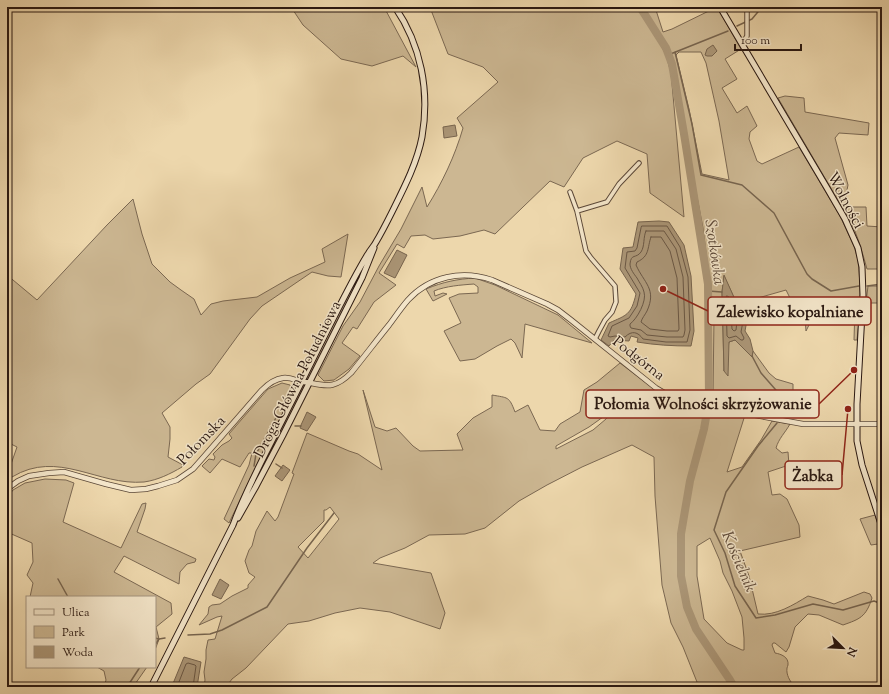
<svg xmlns="http://www.w3.org/2000/svg" width="889" height="694" font-family="'Sorts Mill Goudy',serif">
<rect width="100%" height="100%" fill="#edd7ac"/>
<filter id="stains"><feTurbulence type="fractalNoise" baseFrequency=".005" numOctaves="4"/><feColorMatrix values="0 0 0 0 .2 0 0 0 0 .09 0 0 0 0 .02 0 0 0 .5 -.17"/></filter>
<radialGradient id="worn" r=".72"><stop offset=".6" stop-color="#630" stop-opacity="0"/><stop offset="1" stop-color="#630" stop-opacity=".3"/></radialGradient>
<path fill="#ccb792" stroke="#7b6852" fill-rule="evenodd" d="M 291,7 L 384,7 L 416,67 L 403,56 L 372,66 L 341,59 L 303,25 Z
M 429,7 L 637,7 L 657,38 L 666,55 L 671,73 L 684,217 L 650,193 L 647,154 L 617,141 L 583,158 L 564,187 L 550,181 L 495,234 L 484,230 L 460,236 L 433,239 L 425,235 L 411,236 L 404,248 L 397,244 L 379,273 L 396,285 L 374,302 L 357,329 L 353,327 L 342,343 L 360,356 L 349,369 L 334,380 L 324,381 L 318,375 L 343,326 L 360,302 L 379,266 L 401,229 L 422,187 L 427,207 C 442,183 455,156 463,128 L 457,118 L 498,82 L 483,67 L 448,54 L 431,10 Z
M 642,7 L 655,7 L 663,32 L 672,29 L 717,7 L 741,49 L 725,59 L 737,79 L 722,88 L 737,113 L 747,106 L 757,126 L 750,132 L 749,139 L 757,161 L 762,164 L 799,147 L 840,216 L 854,246 L 858,260 L 860,284 L 860,311 L 857,340 L 854,340 L 855,306 L 826,308 L 817,309 L 806,331 L 805,318 L 787,319 L 787,303 L 798,304 L 790,298 L 786,290 L 737,304 L 724,276 L 722,292 L 724,371 L 729,342 L 735,340 L 752,357 L 753,351 L 769,373 L 776,379 L 793,384 L 793,393 L 783,418 L 775,418 L 730,408 L 714,399 L 713,395 L 714,317 L 703,228 L 689,155 L 672,59 L 660,35 ZM 679,52 L 701,52 L 706,63 L 719,121 L 729,180 L 702,174 L 689,109 L 676,55 Z
M 785,96 L 804,98 L 805,112 L 869,123 L 868,135 L 839,133 L 835,138 L 848,185 L 846,195 L 849,207 L 866,207 L 867,226 L 882,227 L 882,269 L 867,269 C 861,248 855,225 842,207 L 778,98 Z
M 133,199 L 142,234 L 152,264 L 170,282 L 181,290 L 194,299 L 201,315 L 211,304 L 223,301 L 257,297 L 290,278 L 325,262 L 322,249 L 348,234 L 341,277 L 328,276 L 312,272 L 262,306 L 250,319 L 210,374 L 196,384 L 162,413 L 170,427 L 170,439 L 168,457 L 183,465 L 182,467 C 170,474 158,480 144,482 C 98,486 58,449 12,477 L 9,475 L 10,467 L 17,447 L 11,444 L 7,443 L 7,275 L 37,300 L 107,225 Z
M 475,278 L 495,285 L 558,315 L 592,343 L 525,324 L 522,358 L 515,343 L 511,339 L 497,346 L 475,359 L 460,361 L 444,331 L 461,323 L 449,298 L 459,294 L 478,293 L 478,287 L 474,284 C 461,285 446,286 434,291 L 435,296 L 443,293 L 447,294 L 433,301 L 426,289 C 443,282 457,279 475,278 Z
M 868,286 L 882,286 L 882,303 L 866,303 Z
M 620,363 L 662,395 L 662,397 L 625,396 L 618,398 L 603,417 L 589,427 L 556,446 L 556,449 L 593,430 L 606,419 L 620,401 L 625,399 L 634,398 L 657,401 L 666,399 L 672,403 L 674,414 L 679,404 L 706,410 L 745,415 L 727,472 L 742,467 L 761,440 L 772,421 L 790,424 C 785,433 779,438 776,448 L 782,453 L 788,452 L 789,465 L 768,472 L 772,495 L 780,494 L 787,499 L 799,525 L 800,537 L 740,551 L 749,576 L 758,614 C 776,616 793,605 808,596 L 823,600 L 834,604 L 864,592 L 870,594 L 872,598 C 866,617 860,619 843,625 L 819,615 L 808,614 L 795,627 L 789,647 L 786,652 L 775,643 L 773,643 L 772,645 L 775,653 C 781,654 789,657 788,665 C 788,666 787,667 787,668 C 786,675 790,681 794,686 L 794,687 L 788,687 L 783,683 L 775,686 L 775,687 L 699,687 L 683,647 L 671,623 L 662,585 L 655,496 L 654,457 L 632,445 L 582,467 L 547,485 L 519,501 L 485,528 L 465,534 L 429,535 L 405,548 L 380,558 L 373,563 L 431,573 L 445,613 L 440,629 L 390,612 L 360,608 L 335,613 L 309,621 L 288,624 L 246,668 L 232,679 L 226,687 L 204,687 L 205,680 L 204,672 L 206,659 L 206,650 L 208,640 L 215,639 L 222,616 L 217,617 L 199,625 L 208,614 L 209,607 L 212,605 L 220,604 L 232,596 L 248,588 L 248,585 L 255,577 L 249,573 L 245,561 L 249,550 L 252,546 L 256,531 L 267,511 L 275,521 L 278,517 L 294,474 L 292,473 L 307,433 L 349,451 L 358,454 L 382,470 L 363,390 L 375,427 L 387,431 L 396,428 L 413,446 L 420,451 L 463,450 L 457,434 L 473,418 L 492,407 L 492,395 C 508,398 509,396 515,412 L 528,405 L 540,430 L 555,431 L 560,424 L 580,412 L 584,390 L 597,382 ZM 330,507 L 339,519 L 308,558 L 298,547 L 324,521 L 324,510 L 326,510 ZM 710,538 L 720,561 L 723,573 L 732,591 L 742,617 L 744,638 L 744,650 L 742,650 L 727,643 L 704,619 L 697,576 L 697,546 Z
M 282,383 L 290,385 L 293,391 L 291,397 L 255,469 L 229,523 L 224,519 L 249,465 L 252,453 L 249,453 L 240,467 L 222,459 L 210,473 L 202,466 L 209,459 L 214,460 L 215,457 L 213,454 L 222,445 L 229,441 L 232,438 L 229,434 L 268,389 Z
M 45,479 L 66,480 L 74,483 L 63,522 L 121,548 L 142,504 L 146,503 L 145,509 L 137,532 L 196,559 L 195,562 L 187,564 L 180,572 L 179,584 L 124,556 L 114,572 L 171,603 L 172,614 L 156,627 L 159,639 L 155,650 L 155,597 L 30,597 L 33,583 L 27,575 L 33,562 L 32,543 L 7,532 L 7,498 L 13,490 L 25,483 Z
M 875,515 L 882,538 L 882,559 L 878,544 L 871,545 L 860,519 Z
M 97,667 L 147,667 L 133,687 L 104,687 L 106,680 L 104,671 Z"/>
<path fill="#ab9677" stroke="#77644e" d="M 713,45 L 717,51 L 712,56 L 707,56 L 705,55 L 707,49 Z
M 455,125 L 457,136 L 444,138 L 443,127 Z
M 659,221 L 669,222 L 684,245 L 691,276 L 694,331 L 691,346 C 672,346 655,345 637,342 L 638,338 L 631,336 L 629,341 L 614,340 L 609,346 L 601,340 L 609,323 C 627,315 631,315 636,294 L 620,269 L 623,248 L 633,247 L 638,222 Z
M 397,250 L 407,255 L 395,278 L 384,273 Z
M 724,275 L 737,304 L 744,310 L 747,320 L 745,331 L 750,339 L 753,351 L 752,357 L 735,340 L 729,342 L 728,376 L 724,371 L 722,292 Z
M 307,412 L 316,417 L 307,431 L 300,428 L 301,425 Z
M 283,465 L 290,470 L 282,481 L 275,476 Z
M 220,579 L 229,585 L 221,599 L 212,595 Z
M 184,657 L 201,662 L 197,687 L 172,686 Z"/>
<g fill="none" stroke-linecap="round" stroke-linejoin="round">
<path stroke="#6a5744" stroke-width="1" d="M 642,226 L 667,226 L 680,247 L 688,277 L 690,330 L 687,342 L 666,342 L 643,339 C 638,332 632,330 625,337 L 615,336 L 610,337 L 608,336 L 612,326 L 629,318 L 637,306 L 640,293 L 625,268 L 627,252 L 635,251 L 637,248 L 641,228 Z
M 646,231 L 664,231 L 676,249 L 683,277 L 685,330 L 684,335 L 683,337 L 667,337 L 647,335 L 641,330 L 631,328 L 630,326 L 630,324 C 637,319 647,301 644,292 C 643,287 639,282 637,278 C 634,274 630,269 630,264 C 631,253 636,259 641,252 C 645,246 643,237 646,231 Z
M 651,237 L 661,237 L 670,251 L 677,278 L 679,329 L 678,331 L 667,331 L 650,329 L 641,322 C 642,318 645,315 647,311 C 657,289 644,283 636,265 L 637,262 C 650,256 647,248 651,237 Z
M 727,296 L 729,297 L 734,306 L 740,313 L 743,321 L 741,332 L 744,338 L 743,340 L 741,340 L 736,336 L 729,338 L 727,336 L 726,298 Z
M 733,313 L 736,315 L 737,321 L 736,330 L 734,331 L 732,329 L 731,315 Z
M 177,687 L 186,664 L 188,663 L 195,665 L 196,666 L 193,687"/>
<path stroke="#77644e" stroke-width="1.5" d="M 737,26 L 752,19 L 762,7
M 675,52 L 692,124 L 701,175 L 742,185 L 774,213 L 807,274 L 812,279 L 831,291 L 859,286
M 668,55 L 728,31
M 867,286 L 882,284
M 708,291 L 722,292
M 708,320 L 723,321
M 752,356 L 761,373 L 782,397 L 780,416
M 635,401 L 664,412 L 670,412
M 677,411 L 689,411 L 707,413
M 777,423 L 758,446 L 726,492 L 714,530 L 725,553 L 735,586 L 756,618 L 775,615 L 813,604 L 843,610 L 874,601 L 882,604
M 295,426 L 301,426
M 276,464 L 282,468
M 254,466 L 256,454 L 277,416
M 58,579 L 68,597
M 188,635 L 210,634 L 222,630 L 267,607 L 307,548 L 334,513
M 155,638 L 159,639 L 165,638
M 155,645 L 159,639
M 127,687 L 140,667"/>
<path stroke="#ab9677" stroke-width="8" d="M 640,7 L 666,48 L 672,64 L 684,134 L 708,284 L 709,400 L 704,429 L 690,481 L 681,534 L 681,576 L 687,607 L 696,629 L 730,680 L 734,687"/>
<defs>
<path id="minor" d="M 742,43 L 744,41 L 747,36 L 747,7
M 570,192 L 577,211 L 586,251 L 591,258 L 615,286 L 616,302 L 612,312 L 605,320 L 599,331 L 595,339
M 577,211 L 607,202 L 619,184 L 639,163"/>
<path id="tertiary" d="M 7,489 L 18,481 L 29,476 L 49,473 L 64,472 L 106,484 L 131,490 L 146,489 L 158,486 L 177,480 L 193,469 L 201,460 L 262,390 C 268,384 275,379 283,378 C 290,377 295,380 302,382 C 305,382 308,382 311,383 C 329,387 337,387 351,373 C 364,357 376,341 389,325 C 395,317 401,308 408,300 C 430,276 462,270 492,280 L 547,304 L 558,310 L 571,320 L 656,388 C 671,398 683,401 700,405 L 803,424 L 882,424"/>
<path id="secondary" d="M 720,7 L 827,188 L 845,219 L 858,248 L 862,267 L 863,295 L 857,404 L 857,441 L 862,465 L 882,527
M 238,518 L 255,488 L 283,435 L 362,278 L 374,248
M 151,687 L 233,525 C 248,484 270,446 289,407 C 312,362 333,317 357,273 C 361,266 364,260 368,254 C 370,250 374,246 376,242 C 382,232 387,222 392,212 C 404,188 417,163 422,137 C 430,91 421,45 395,7"/>
</defs>
<use href="#minor" stroke="#5b4838" stroke-width="5.5"/>
<use href="#tertiary" stroke="#5b4838" stroke-width="6"/>
<use href="#secondary" stroke="#2a1811" stroke-width="7"/>
<use href="#minor" stroke="#f3e5c9" stroke-width="3.5"/>
<use href="#tertiary" stroke="#f3e5c9" stroke-width="4.5"/>
<use href="#secondary" stroke="#f3e5c9" stroke-width="5"/>
</g>
<g text-anchor="middle" stroke-width="3" stroke-linejoin="round" paint-order="stroke">
<g font-size="15" fill="#2a1811" stroke="#f3e5c9">
<text transform="translate(846 200) rotate(62)" y="5">Wolności</text>
<text transform="translate(639 358) rotate(38)" y="5">Podgórna</text>
<text transform="translate(297 379) rotate(-63)" y="5">Droga Główna Południowa</text>
<text transform="translate(201 440) rotate(-46)" y="5">Połomska</text>
</g>
<g font-size="16" font-style="italic" fill="#5e4a3a" stroke="#f3e5c9">
<text transform="translate(716 252) rotate(82)" y="6">Szotkówka</text>
<text transform="translate(740 561) rotate(67)" y="6">Kościelnik</text>
</g>
</g>
<path fill="none" stroke="#8f2418" stroke-width="1.5" d="M663 289L708 311M854 370L819 404M848 409L842 475"/>
<g fill="#8f2418" stroke="#f3e5c9" stroke-width="1.5">
<circle cx="663" cy="289" r="4"/>
<circle cx="854" cy="370" r="4"/>
<circle cx="848" cy="409" r="4"/>
</g>
<g fill="#f3e5c9" stroke="#8f2418" stroke-width="1.5">
<rect x="708" y="297" width="163" height="28" rx="4"/>
<rect x="586" y="390" width="233" height="28" rx="4"/>
<rect x="785" y="461" width="57" height="28" rx="4"/>
</g>
<g font-size="16" text-anchor="middle" font-weight="bold" fill="#2a1811">
<text x="790" y="317">Zalewisko kopalniane</text>
<text x="703" y="409">Połomia Wolności skrzyżowanie</text>
<text x="813" y="481">Żabka</text>
</g>
<rect width="889" height="694" fill="none" stroke="#edd7ac" stroke-width="24"/>
<rect x="8" y="8" width="873" height="678" fill="none" stroke="#2a1811" stroke-width="2"/>
<rect x="12" y="12" width="865" height="670" fill="none" stroke="#2a1811"/>
<rect x="26" y="596" width="130" height="72" fill="#f3e5c9" stroke="#a3937f"/>
<rect x="34" y="609" width="20" height="6" fill="#f3e5c9" stroke="#a3937f"/>
<text x="62" y="616" font-size="12" fill="#2a1811">Ulica</text>
<rect x="34" y="626" width="20" height="12" fill="#ccb792" stroke="#a3937f"/>
<text x="62" y="636" font-size="12" fill="#2a1811">Park</text>
<rect x="34" y="646" width="20" height="12" fill="#ab9677" stroke="#a3937f"/>
<text x="62" y="656" font-size="12" fill="#2a1811">Woda</text>
<g transform="translate(843 648) rotate(114)" stroke="#f3e5c9" stroke-width="3" paint-order="stroke">
<path d="M0-3L7 15L0 10L-7 15Z" fill="#2a1811"/>
<text y="-6" font-size="11" font-weight="bold" text-anchor="middle" fill="#2a1811">N</text>
</g>
<path d="M735 44v6h66v-6" fill="none" stroke="#2a1811" stroke-width="2"/>
<text x="741" y="44" font-size="12" fill="#2a1811" stroke="#f3e5c9" stroke-width="3" paint-order="stroke">100 m</text>
<rect width="100%" height="100%" filter="url(#stains)"/>
<rect width="100%" height="100%" fill="url(#worn)"/>
</svg>
